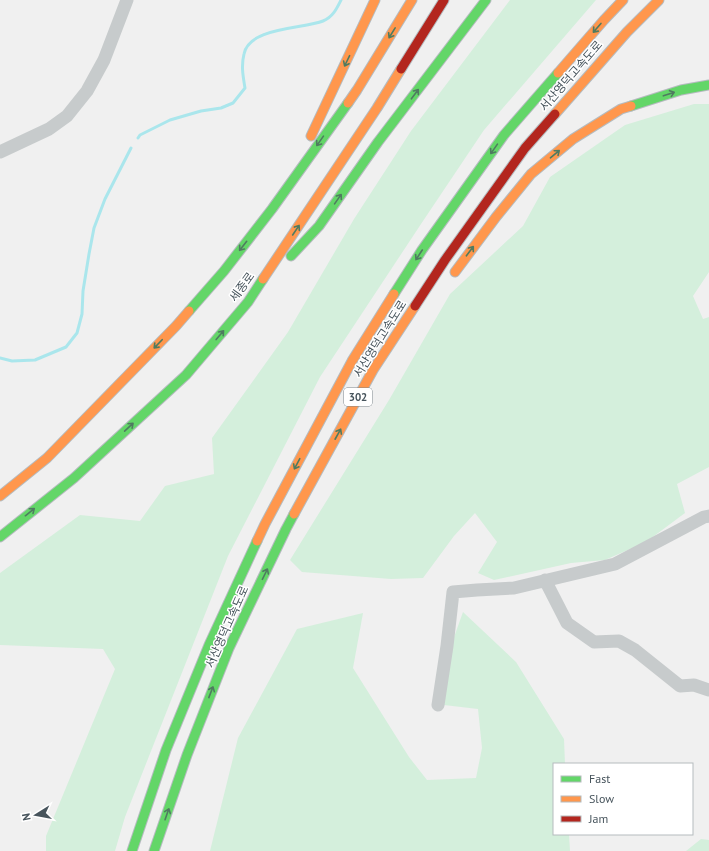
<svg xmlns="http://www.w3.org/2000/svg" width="709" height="851" font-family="'PT Sans','Noto Sans KR',sans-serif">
<rect width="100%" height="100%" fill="#f0f0f0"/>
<path fill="#d4efdc" d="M 510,0 L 596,0 L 484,130 L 421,224 L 320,377 L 228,556 L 125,817 L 115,851 L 46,851 L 46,836 L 115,669 L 103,649 L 0,645 L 0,573 L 80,515 L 140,521 L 165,486 L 214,474 L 212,438 L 288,332 L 354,219 L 411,131 Z
M 694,104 L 709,104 L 709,272 L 693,296 L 703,319 L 709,317 L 709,467 L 677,484 L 685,513 L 646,542 L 605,560 L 571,563 L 494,580 L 478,573 L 497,542 L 475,513 L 454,536 L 423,578 L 391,579 L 302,572 L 290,560 L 389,400 L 450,294 L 523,226 L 550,177 L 625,125 Z
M 463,612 L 516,662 L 564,739 L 565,764 L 554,764 L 554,834 L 569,834 L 570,851 L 210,851 L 238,738 L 297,629 L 363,613 L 353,668 L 409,757 L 427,780 L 476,778 L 482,748 L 478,709 L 444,705 L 453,640 Z
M 701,839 L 709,840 L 709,851 L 686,851 Z"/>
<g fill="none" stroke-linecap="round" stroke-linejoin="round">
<path stroke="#aae6ec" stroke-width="3" d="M 138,138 L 140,135 L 170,120 L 201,111 L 221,108 L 233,103 L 245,88 C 243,76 241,66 244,54 C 249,27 303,29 323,21 C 333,17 337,8 341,0
M 0,358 L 12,361 L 35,360 L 66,347 L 77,333 L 82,314 L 83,291 L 89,254 L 94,228 L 105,199 L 131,148"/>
<defs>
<path id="fast" d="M 631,106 L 681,90 L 709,85
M 291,256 L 319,226 L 378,142 L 486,0
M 394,294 L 422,250 L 504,135 L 558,73
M 189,311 L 224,271 L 272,209 L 348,103
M 0,537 L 74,478 L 186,375 L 248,302 L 263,279
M 132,851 L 166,750 L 209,645 L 257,541
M 154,851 L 187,755 L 229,648 L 286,529 L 294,514"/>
<path id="slow" d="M 558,73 L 604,20 L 623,0
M 348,103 L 357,90 L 412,0
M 555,114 L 627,32 L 659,0
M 311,136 L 375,0
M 455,272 L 496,217 L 531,174 L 573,139 L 621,109 L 631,106
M 263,279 L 377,108 L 401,69
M 0,496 L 47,458 L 176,326 L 189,311
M 294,514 L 373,370 L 415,306
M 257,541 L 265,524 L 352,361 L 394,294"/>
<path id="jam" d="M 401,69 L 444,0
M 415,306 L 445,260 L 525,148 L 555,114"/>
</defs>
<use href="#fast" stroke="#b5bbbf" stroke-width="11"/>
<use href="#slow" stroke="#b5bbbf" stroke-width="11"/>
<use href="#jam" stroke="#b5bbbf" stroke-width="11"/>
<path stroke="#c7cbcc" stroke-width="13" d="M 0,152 L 49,129 L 67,116 L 87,91 L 104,60 L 127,0
M 545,580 L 567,623 L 594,642 L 619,641 L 635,650 L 680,686 L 694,685 L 709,690
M 438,705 L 447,646 L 453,592 L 477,590 L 514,588 L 615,564 L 704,517 L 709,516"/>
<use href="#fast" stroke="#63d668" stroke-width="9"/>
<use href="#slow" stroke="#ff974d" stroke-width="9"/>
<use href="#jam" stroke="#b3261e" stroke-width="9"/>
</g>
<defs><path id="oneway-shaft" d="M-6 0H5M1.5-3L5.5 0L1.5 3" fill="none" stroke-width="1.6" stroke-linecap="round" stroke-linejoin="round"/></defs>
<g stroke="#4f7b60">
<use href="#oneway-shaft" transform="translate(597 28) rotate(131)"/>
<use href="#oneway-shaft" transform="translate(392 33) rotate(122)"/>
<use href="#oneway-shaft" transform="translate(347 61) rotate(116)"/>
<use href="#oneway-shaft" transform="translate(415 94) rotate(-53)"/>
<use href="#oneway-shaft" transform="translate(669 94) rotate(-18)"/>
<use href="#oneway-shaft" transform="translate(320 141) rotate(125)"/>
<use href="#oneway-shaft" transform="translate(494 149) rotate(125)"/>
<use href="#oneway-shaft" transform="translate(555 154) rotate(-40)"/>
<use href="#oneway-shaft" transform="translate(338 199) rotate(-55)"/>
<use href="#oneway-shaft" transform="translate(296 230) rotate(-56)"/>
<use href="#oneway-shaft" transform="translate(243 246) rotate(128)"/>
<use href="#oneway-shaft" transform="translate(470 251) rotate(-53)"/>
<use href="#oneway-shaft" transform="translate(419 255) rotate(123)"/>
<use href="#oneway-shaft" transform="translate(220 335) rotate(-50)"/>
<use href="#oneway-shaft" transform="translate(158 344) rotate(134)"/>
<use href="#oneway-shaft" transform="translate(129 427) rotate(-43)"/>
<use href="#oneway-shaft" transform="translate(338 434) rotate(-61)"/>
<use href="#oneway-shaft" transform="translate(297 464) rotate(118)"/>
<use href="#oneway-shaft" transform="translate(30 512) rotate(-39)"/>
<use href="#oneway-shaft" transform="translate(265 574) rotate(-64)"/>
<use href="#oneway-shaft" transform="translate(211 692) rotate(-69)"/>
<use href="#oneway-shaft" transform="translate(167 814) rotate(-71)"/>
</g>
<g text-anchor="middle" stroke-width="3" stroke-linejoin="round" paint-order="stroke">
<rect fill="#fff" stroke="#7e878d" stroke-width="1" x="344" y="388" width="28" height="18" rx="3"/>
<g font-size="11" font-weight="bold" fill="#47545c">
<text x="358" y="401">302</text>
</g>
<g font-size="12" fill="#47545c" stroke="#fff">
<text transform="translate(571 76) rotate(-49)" y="4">서산영덕고속도로</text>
<text transform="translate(242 287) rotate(-54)" y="4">세종로</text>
<text transform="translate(380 339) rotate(-58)" y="4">서산영덕고속도로</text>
<text transform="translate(227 627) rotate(-66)" y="4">서산영덕고속도로</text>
</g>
</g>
<rect x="553" y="763" width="140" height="72" fill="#ffffff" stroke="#b5bbbe"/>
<rect x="561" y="776" width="20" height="6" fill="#63d668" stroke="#b5bbbe"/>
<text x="589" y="783" font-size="12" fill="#47545c">Fast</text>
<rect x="561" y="796" width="20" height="6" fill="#ff974d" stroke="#b5bbbe"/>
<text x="589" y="803" font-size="12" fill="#47545c">Slow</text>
<rect x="561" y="816" width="20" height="6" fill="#b3261e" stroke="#b5bbbe"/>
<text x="589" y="823" font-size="12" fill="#47545c">Jam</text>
<g transform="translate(36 815) rotate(259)" stroke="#ffffff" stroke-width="3" paint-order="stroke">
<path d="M0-3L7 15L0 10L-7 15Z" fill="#47545c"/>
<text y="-6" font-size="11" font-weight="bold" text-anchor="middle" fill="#47545c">N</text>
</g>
</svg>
